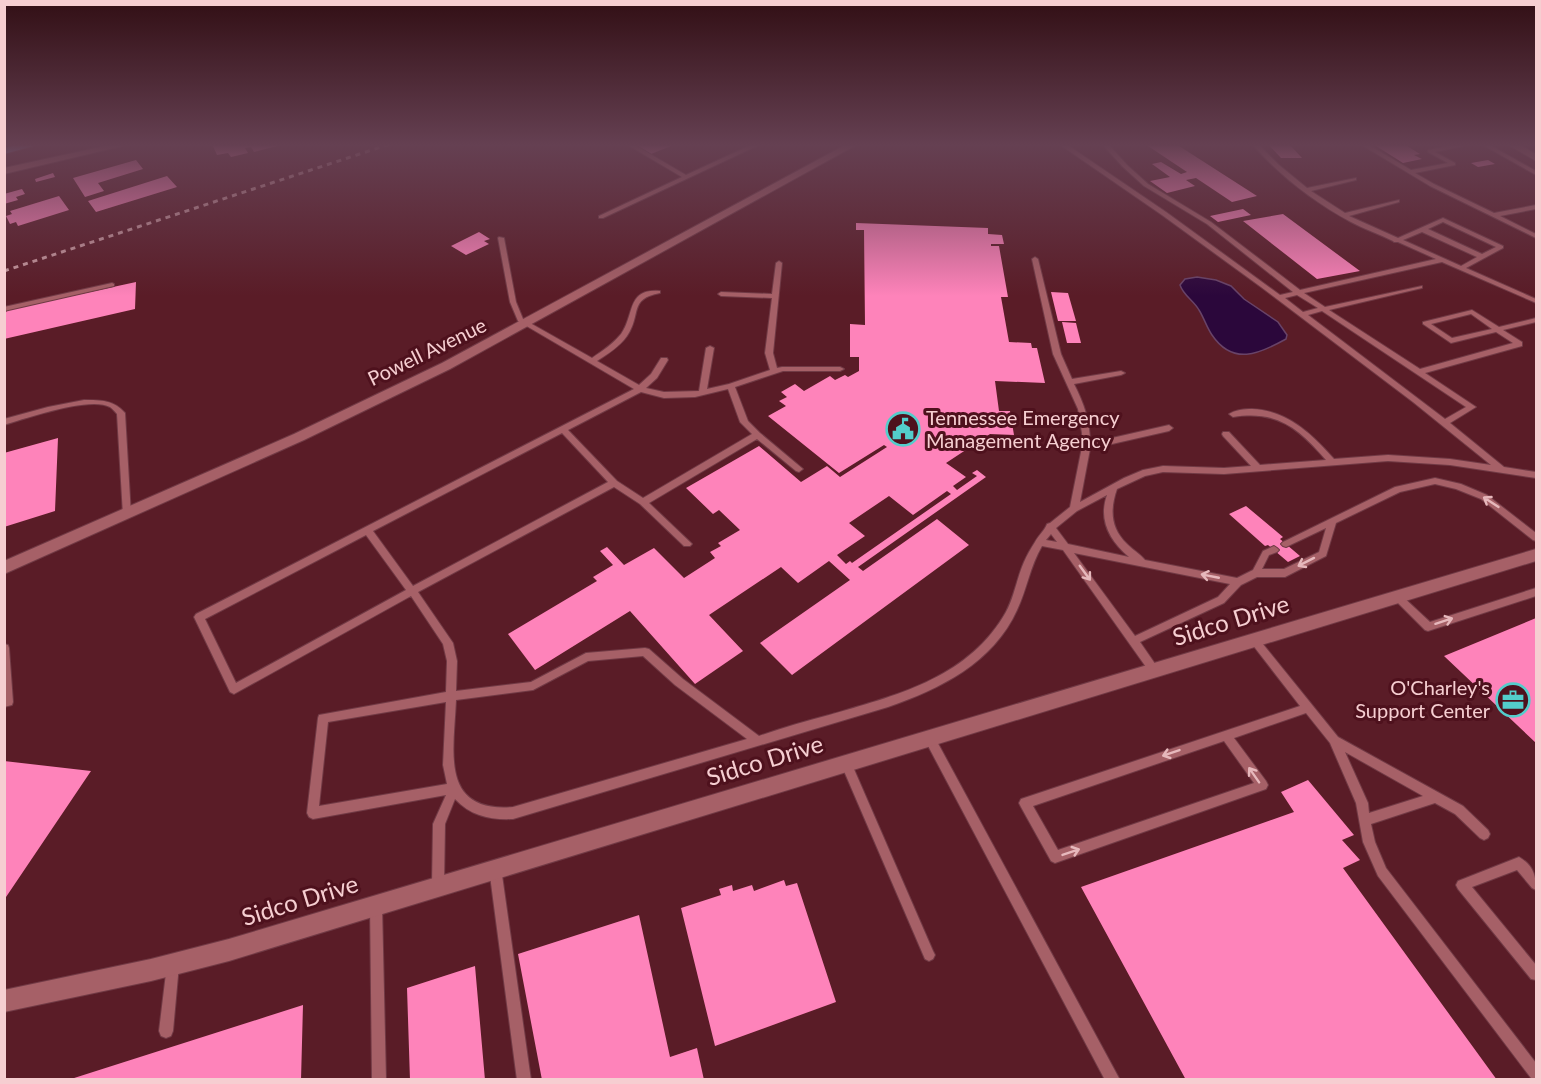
<svg xmlns="http://www.w3.org/2000/svg" width="1541" height="1084" font-family="Lato,sans-serif">
<rect width="100%" height="100%" fill="#5a1c27"/>
<path fill="#2b073b" stroke="#684368" stroke-width="1.5" d="M 1197,277 L 1216,280 L 1231,286 L 1244,299 L 1278,322 L 1287,335 L 1286,339 C 1259,354 1233,366 1212,335 C 1207,328 1204,318 1199,310 C 1194,301 1183,295 1180,285 L 1185,279 Z"/>
<path fill="#fe83ba" fill-rule="evenodd" d="M 212,144 L 281,144 L 281,145 L 254,152 L 251,147 L 245,148 L 248,153 L 231,157 L 228,153 L 217,155 Z
M 635,144 L 676,144 L 651,154 Z
M 1145,144 L 1176,144 L 1257,196 L 1232,202 L 1196,178 L 1186,180 L 1195,186 L 1167,193 L 1150,181 L 1170,177 L 1152,164 L 1161,162 L 1181,174 L 1187,172 Z
M 1268,144 L 1289,144 L 1302,158 L 1281,158 Z
M 1373,144 L 1404,144 L 1420,154 L 1414,155 L 1422,159 L 1403,163 Z
M 136,160 L 143,169 L 98,183 L 104,191 L 85,197 L 73,178 Z
M 1488,160 L 1495,164 L 1478,167 L 1471,163 Z
M 53,173 L 55,177 L 36,182 L 35,179 Z
M 167,176 L 177,187 L 96,212 L 88,201 Z
M 22,189 L 25,194 L 16,197 L 18,200 L 4,204 L 4,194 Z
M 59,196 L 69,210 L 18,226 L 16,222 L 10,224 L 6,216 L 12,214 L 10,211 Z
M 1243,209 L 1251,215 L 1218,222 L 1210,216 Z
M 1283,214 L 1360,271 L 1317,279 L 1243,221 Z
M 856,223 L 988,228 L 988,234 L 1002,235 L 1004,244 L 991,244 L 991,246 L 999,246 L 1008,297 L 1001,297 L 1009,342 L 1031,343 L 1032,348 L 1037,348 L 1045,383 L 995,381 L 999,411 L 1010,411 L 1014,435 L 990,434 L 946,463 L 966,477 L 953,486 L 957,490 L 977,476 L 972,473 L 977,470 L 986,477 L 858,567 L 863,571 L 937,519 L 969,545 L 792,675 L 760,643 L 850,580 L 829,561 L 798,583 L 781,567 L 709,615 L 743,651 L 695,684 L 630,611 L 535,670 L 508,634 L 597,581 L 593,577 L 613,565 L 600,551 L 607,547 L 624,565 L 654,548 L 684,578 L 715,558 L 710,552 L 721,546 L 718,543 L 740,530 L 719,510 L 713,514 L 686,488 L 759,446 L 801,482 L 827,466 L 840,477 L 887,447 L 884,445 L 839,473 L 768,416 L 786,406 L 779,401 L 787,397 L 781,392 L 795,384 L 804,391 L 830,376 L 835,380 L 845,375 L 848,377 L 859,371 L 859,357 L 850,357 L 850,324 L 865,325 L 864,230 L 856,230 ZM 947,491 L 951,494 L 852,563 L 850,561 L 846,564 L 837,555 L 865,536 L 849,523 L 889,496 L 913,515 Z
M 479,232 L 490,239 L 484,241 L 489,244 L 466,255 L 451,246 Z
M 136,282 L 135,309 L 4,339 L 4,317 L 7,310 Z
M 1051,292 L 1068,293 L 1076,321 L 1058,321 Z
M 1062,322 L 1076,323 L 1081,343 L 1067,343 Z
M 58,438 L 55,511 L 4,527 L 4,453 Z
M 1246,506 L 1283,537 L 1280,539 L 1300,556 L 1288,562 L 1268,545 L 1265,546 L 1229,514 Z
M 1536,618 L 1536,743 L 1444,656 Z
M 4,761 L 91,771 L 4,900 Z
M 1308,780 L 1354,835 L 1342,840 L 1360,860 L 1343,868 L 1497,1080 L 1186,1080 L 1081,887 L 1294,812 L 1281,792 Z
M 784,880 L 786,886 L 797,883 L 836,1002 L 715,1046 L 681,908 L 721,895 L 719,889 L 732,885 L 733,891 L 752,885 L 754,891 Z
M 639,915 L 670,1057 L 697,1048 L 704,1080 L 542,1080 L 518,954 Z
M 475,966 L 485,1080 L 410,1080 L 407,988 Z
M 303,1005 L 301,1080 L 71,1080 L 71,1079 Z"/>
<g fill="none" stroke-linecap="round" stroke-linejoin="round">
<defs>
<path id="lane" d="M 626,144 L 633,144 L 686,175 L 753,144 L 761,144 L 603,218 L 599,218 L 599,216 L 682,177 Z
M 1059,144 L 1066,144 L 1166,212 L 1280,295 L 1293,292 L 1207,224 L 1144,186 L 1123,167 L 1102,144 L 1108,144 L 1127,165 L 1148,184 L 1211,222 L 1300,290 L 1436,259 L 1398,242 L 1394,242 L 1393,241 C 1379,234 1364,229 1351,222 C 1314,202 1279,175 1252,144 L 1258,144 L 1279,165 L 1307,188 L 1356,178 L 1356,180 L 1311,191 L 1345,213 L 1399,200 L 1399,202 L 1349,216 L 1398,238 L 1443,218 L 1503,246 L 1503,248 L 1466,268 L 1536,299 L 1536,303 L 1534,302 L 1442,262 L 1304,293 L 1325,307 L 1422,286 L 1422,288 L 1329,310 L 1420,369 L 1513,343 L 1496,332 L 1451,343 L 1423,324 L 1423,322 L 1472,310 L 1499,327 L 1536,318 L 1536,322 L 1503,330 L 1522,342 L 1522,346 L 1425,373 L 1476,407 L 1450,423 L 1504,467 L 1536,472 L 1536,478 L 1450,465 L 1388,461 L 1224,474 L 1163,472 L 1145,476 L 1117,489 C 1110,509 1110,528 1127,544 C 1133,550 1140,554 1145,560 L 1237,578 L 1253,570 L 1263,551 L 1274,546 L 1277,548 L 1279,550 L 1277,552 L 1269,555 L 1262,569 L 1284,569 L 1319,552 L 1326,528 L 1286,547 L 1283,546 L 1281,544 L 1283,542 L 1395,487 L 1435,478 L 1461,484 L 1487,495 L 1536,533 L 1536,541 L 1533,540 L 1481,499 L 1456,489 L 1435,484 L 1400,492 L 1336,523 L 1326,556 L 1285,577 L 1257,577 L 1241,585 L 1224,603 L 1140,642 L 1160,671 L 1159,674 L 1155,675 L 1151,674 L 1063,550 L 1042,546 C 1030,566 1027,589 1017,610 C 993,663 940,689 888,707 L 513,819 C 490,820 471,816 455,799 L 445,824 L 444,885 L 442,889 L 438,891 L 434,889 L 432,885 L 433,824 L 446,795 L 313,819 L 309,817 L 307,813 L 318,718 L 319,715 L 446,692 L 447,661 L 443,644 L 411,596 L 234,694 L 230,692 L 194,617 L 196,614 L 634,389 L 518,321 L 510,302 L 498,238 L 499,237 L 504,238 L 516,302 L 523,319 L 592,358 C 602,351 613,344 621,334 C 635,315 626,288 660,291 L 660,293 C 628,299 642,314 627,336 C 620,346 608,354 597,361 L 639,385 L 651,374 L 661,358 L 667,358 L 668,360 L 657,378 L 646,388 L 664,392 L 699,391 L 706,348 L 710,346 L 714,348 L 707,389 L 729,384 L 770,370 L 765,353 L 772,298 L 721,296 L 718,294 L 721,292 L 772,294 L 776,263 L 779,261 L 782,263 L 773,353 L 777,368 L 782,367 L 840,367 L 844,369 L 840,371 L 783,371 L 735,387 L 748,421 L 760,433 L 803,469 L 799,472 L 796,471 L 757,439 L 649,503 L 690,542 L 692,544 L 690,546 L 684,546 L 640,504 L 614,487 L 418,592 L 453,643 L 457,661 L 456,691 L 531,682 L 586,653 L 645,648 L 649,649 L 683,679 L 759,736 C 782,728 806,721 829,715 C 894,696 965,679 1003,617 C 1014,600 1016,580 1024,562 C 1027,555 1031,548 1035,542 C 1038,536 1045,530 1047,524 L 1050,523 L 1070,507 L 1082,447 L 1082,433 L 1078,409 L 1053,354 L 1032,259 L 1035,257 L 1038,259 L 1061,354 L 1072,379 L 1121,371 L 1125,373 L 1121,375 L 1074,384 C 1084,404 1090,420 1090,443 L 1169,425 L 1173,428 L 1169,431 L 1090,449 L 1080,502 L 1124,478 L 1143,470 L 1163,466 L 1224,468 L 1251,466 L 1223,436 L 1222,434 L 1223,432 L 1229,432 L 1260,465 L 1326,460 C 1298,428 1277,410 1233,417 L 1229,414 C 1235,410 1244,409 1252,409 C 1287,410 1312,434 1334,459 L 1388,455 L 1450,459 L 1491,465 L 1413,402 L 1261,287 L 1162,215 ZM 1443,222 L 1496,247 L 1482,254 L 1428,229 ZM 1422,232 L 1477,257 L 1461,266 L 1403,240 ZM 1297,295 L 1318,308 L 1303,312 L 1285,298 ZM 1322,311 L 1466,407 L 1445,419 L 1308,315 ZM 1471,314 L 1492,329 L 1452,338 L 1431,324 ZM 728,389 L 740,422 L 752,434 L 643,498 L 617,481 L 568,430 L 641,392 L 664,398 L 695,397 ZM 562,433 L 608,482 L 413,586 L 373,531 ZM 1107,495 C 1098,520 1110,541 1129,557 L 1068,544 L 1056,528 L 1077,511 ZM 1051,534 L 1057,542 L 1046,540 ZM 366,535 L 406,590 L 236,683 L 205,619 ZM 1074,553 L 1230,584 L 1218,597 L 1135,636 ZM 643,656 L 675,685 L 747,739 L 513,807 C 439,813 454,750 456,700 L 533,690 L 588,661 ZM 446,702 L 443,765 L 447,784 L 319,806 L 328,722 Z
M 1360,144 L 1367,144 L 1411,170 L 1448,163 L 1428,152 L 1428,150 L 1459,144 L 1472,144 L 1435,152 L 1455,163 L 1455,165 L 1415,173 L 1434,184 L 1494,213 L 1536,205 L 1536,209 L 1500,216 L 1536,234 L 1536,238 L 1430,186 Z
M 1481,144 L 1488,144 L 1536,171 L 1536,175 Z
M 112,283 L 114,284 L 114,286 L 4,311 L 4,307 Z
M 84,400 C 101,400 114,400 125,413 L 131,515 L 130,517 L 124,517 L 123,515 L 117,414 C 115,412 113,409 110,407 C 90,396 27,418 4,425 L 4,419 L 48,407 Z
M 1536,588 L 1536,596 L 1428,631 L 1425,630 L 1393,598 L 1395,595 L 1401,595 L 1430,622 Z
M 1255,637 L 1258,638 L 1338,737 L 1463,806 L 1488,830 L 1490,834 L 1488,838 L 1484,840 L 1480,838 L 1455,814 L 1435,803 L 1371,824 L 1375,842 L 1386,868 L 1536,1063 L 1536,1080 L 1531,1078 L 1378,876 L 1363,842 L 1356,803 L 1330,743 L 1306,713 L 1234,738 L 1266,781 L 1268,785 L 1266,789 L 1055,863 L 1051,861 L 1021,807 L 1019,803 L 1021,799 L 1300,706 L 1252,644 L 1250,641 L 1252,638 ZM 1224,741 L 1254,783 L 1058,850 L 1033,806 ZM 1345,752 L 1423,796 L 1369,813 L 1368,803 Z
M 4,644 L 8,645 L 9,648 L 13,702 L 12,705 L 4,707 Z
M 930,734 L 934,736 L 1120,1080 L 1105,1080 L 926,742 L 925,739 L 926,736 Z
M 846,759 L 850,760 L 933,951 L 935,955 L 933,959 L 929,961 L 925,959 L 841,764 L 842,760 Z
M 1519,857 C 1533,865 1536,875 1536,890 L 1532,888 L 1517,870 L 1472,887 L 1536,965 L 1536,980 L 1531,979 L 1458,889 L 1456,885 L 1458,881 Z
M 495,862 L 499,864 L 501,868 L 531,1080 L 517,1080 L 489,868 L 491,864 Z
M 376,899 L 380,901 L 382,905 L 386,1080 L 372,1080 L 370,905 L 372,901 Z
M 173,959 L 178,960 L 179,965 L 173,1031 L 171,1036 L 166,1038 L 161,1036 L 159,1031 L 167,965 L 168,960 Z"/>
<path id="street" d="M 114,144 L 131,144 L 4,174 L 4,168 Z"/>
<path id="secondary" d="M 847,144 L 858,144 L 450,369 L 304,440 L 4,574 L 4,561 L 294,434 L 442,363 Z
M 1507,144 L 1518,144 L 1536,154 L 1536,161 Z
M 1536,549 L 1536,561 L 229,961 L 151,981 L 4,1012 L 4,990 L 151,959 L 229,939 Z"/>
<path id="highway" d="M 20,144 L 41,144 L 4,154 L 4,148 Z"/>
</defs>
<use href="#lane" stroke="#713a45" stroke-width="2"/>
<use href="#street" stroke="#713a45" stroke-width="2"/>
<use href="#secondary" stroke="#713a45" stroke-width="2"/>
<use href="#highway" stroke="#713a45" stroke-width="2"/>
<use href="#lane" fill="#a66067" fill-rule="evenodd"/>
<use href="#street" fill="#a66067" fill-rule="evenodd"/>
<use href="#secondary" fill="#a66067" fill-rule="evenodd"/>
<use href="#highway" fill="#79b1f2" fill-rule="evenodd"/>
<path stroke="#ca9ba1" stroke-width="3" stroke-dasharray="5 5" stroke-linecap="butt" d="M 4,271 L 390,144"/>
</g>
<defs><path id="oneway-shaft" d="M-6 0H5M1.5-3L5.5 0L1.5 3" fill="none" stroke-width="1.6" stroke-linecap="round" stroke-linejoin="round" transform="scale(1.5)"/></defs>
<g stroke="#e6b8bc">
<use href="#oneway-shaft" transform="translate(1491 502) rotate(-147)"/>
<use href="#oneway-shaft" transform="translate(1306 562) rotate(153)"/>
<use href="#oneway-shaft" transform="translate(1085 573) rotate(54)"/>
<use href="#oneway-shaft" transform="translate(1210 576) rotate(-169)"/>
<use href="#oneway-shaft" transform="translate(1444 621) rotate(-18)"/>
<use href="#oneway-shaft" transform="translate(1171 753) rotate(161)"/>
<use href="#oneway-shaft" transform="translate(1254 775) rotate(-125)"/>
<use href="#oneway-shaft" transform="translate(1071 852) rotate(-19)"/>
</g>
<linearGradient id="sky" x2="0" y2="1"><stop stop-color="#320f15"/><stop offset="0.49" stop-color="#654052"/><stop offset="1" stop-color="#654052" stop-opacity="0"/></linearGradient>
<rect width="1541" height="296" fill="url(#sky)"/>
<defs>
<symbol id="civic-ring" viewBox="-11 -11 22 22"><circle r="9.5" fill="#4e111d" stroke="#53cdcb" stroke-width="1.5"/><path d="M-.6-6.5H3V-4.5H.6V-3L4-1V1h2V6H-6V1h2V-1L-.6-3ZM-1.2 2.5V6h2.4V2.5Z" fill="#53cdcb"/></symbol>
<symbol id="office-ring" viewBox="-11 -11 22 22"><circle r="9.5" fill="#4e111d" stroke="#53cdcb" stroke-width="1.5"/><path d="M-6-3h4V-5.5h4V-3h4V5H-6ZM-1-4.5V-3h2v-1.5ZM-6 0V1H6V0Z" fill="#53cdcb"/></symbol>
</defs>
<g fill-rule="evenodd">
<use href="#civic-ring" x="884" y="410" width="38" height="38"/>
<use href="#office-ring" x="1494" y="681" width="38" height="38"/>
</g>
<g text-anchor="middle" stroke-width="6" stroke-linejoin="round" paint-order="stroke">
<g font-size="20" fill="#f6ced1" stroke="#4e111d">
<text transform="translate(427 352) rotate(-26)" y="7">Powell Avenue</text>
</g>
<g font-size="20" fill="#f6ced1" stroke="#4e111d" text-anchor="start">
<text x="926" y="425">Tennessee Emergency<tspan x="926" dy="23">Management Agency</tspan></text>
<text x="1490" y="695" text-anchor="end">O'Charley's<tspan x="1490" dy="23">Support Center</tspan></text>
</g>
<g font-size="24" fill="#f6ced1" stroke="#4e111d">
<text transform="translate(1231 621) rotate(-17)" y="8">Sidco Drive</text>
<text transform="translate(765 761) rotate(-17)" y="8">Sidco Drive</text>
<text transform="translate(300 901) rotate(-17)" y="8">Sidco Drive</text>
</g>
</g>
<rect width="1541" height="1084" fill="none" stroke="#f6ced1" stroke-width="12"/>
</svg>
